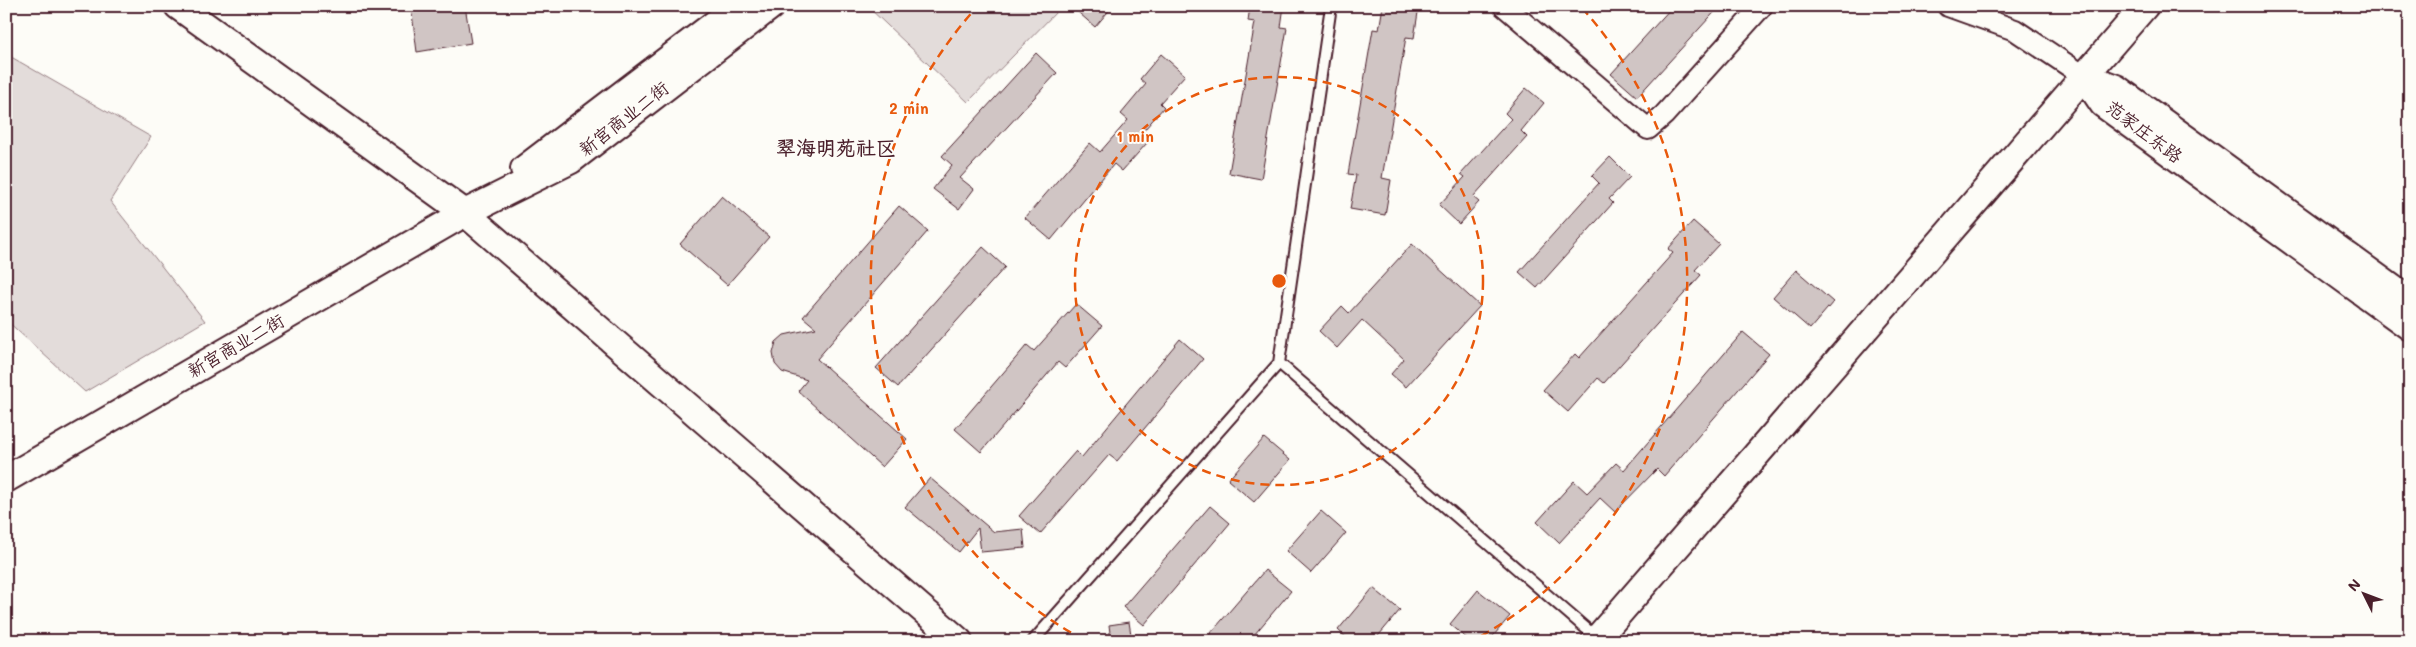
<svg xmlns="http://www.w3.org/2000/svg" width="2416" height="647" font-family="Mali,'LXGW WenKai TC',sans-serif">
<rect width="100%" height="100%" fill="#fdfcf7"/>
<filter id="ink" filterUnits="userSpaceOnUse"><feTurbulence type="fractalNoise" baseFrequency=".02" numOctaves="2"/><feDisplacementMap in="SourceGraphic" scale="10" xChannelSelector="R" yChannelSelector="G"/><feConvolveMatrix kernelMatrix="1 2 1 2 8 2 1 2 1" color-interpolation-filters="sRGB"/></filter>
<g filter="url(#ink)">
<path fill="#e3dcda" stroke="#967e82" d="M 867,6 L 1062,6 L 968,102 Z
M 6,54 L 151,137 L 110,201 L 205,321 L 85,392 L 6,320 Z"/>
<path fill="#d0c5c4" stroke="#4a1f2b" d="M 411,6 L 465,6 L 471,43 L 417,52 Z
M 1071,6 L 1113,6 L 1095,27 Z
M 1250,6 L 1284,6 L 1281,27 L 1287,28 L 1261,179 L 1229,173 L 1255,22 L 1248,21 Z
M 1383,6 L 1419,6 L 1414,38 L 1406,37 L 1382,178 L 1391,180 L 1385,215 L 1350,209 L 1356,175 L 1348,174 L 1373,29 L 1379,30 Z
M 1673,6 L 1720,6 L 1637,97 L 1611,74 Z
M 1036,53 L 1057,73 L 960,178 L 974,189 L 959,209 L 933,189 L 952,165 L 942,156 Z
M 1161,54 L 1185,75 L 1160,103 L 1164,107 L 1139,136 L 1147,143 L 1122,171 L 1114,164 L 1051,240 L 1025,218 L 1090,143 L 1100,152 L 1128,120 L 1121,114 L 1146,84 L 1140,79 Z
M 1526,88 L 1544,103 L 1521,131 L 1527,137 L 1473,197 L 1479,202 L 1459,224 L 1439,205 L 1465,177 L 1461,174 L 1511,119 L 1505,113 Z
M 1610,157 L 1630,177 L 1609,199 L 1613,203 L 1537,288 L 1519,272 L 1599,183 L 1592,176 Z
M 722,196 L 769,237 L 727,285 L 680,244 Z
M 899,206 L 928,231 L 817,359 L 907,439 L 882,467 L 798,391 L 807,380 L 782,372 L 775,364 L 773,353 L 776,342 L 784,335 L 816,328 L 803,317 Z
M 1693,221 L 1719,244 L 1695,270 L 1701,275 L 1604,383 L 1598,378 L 1568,412 L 1543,390 L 1575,354 L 1579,358 L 1673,253 L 1668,249 Z
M 1412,244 L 1480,306 L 1406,387 L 1391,374 L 1404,359 L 1362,320 L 1337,348 L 1319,331 L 1342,306 L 1349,313 Z
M 983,247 L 1005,267 L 898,387 L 876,368 Z
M 1796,270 L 1833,302 L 1810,329 L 1773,297 Z
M 1076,304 L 1102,326 L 1065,368 L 1058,362 L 981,452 L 955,429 L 1027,345 L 1034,351 Z
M 1743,332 L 1769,354 L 1664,476 L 1657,469 L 1615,512 L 1600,498 L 1559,543 L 1537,522 L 1574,481 L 1587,493 L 1616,463 L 1624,470 Z
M 1180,339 L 1203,359 L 1117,461 L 1109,455 L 1040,534 L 1019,516 L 1076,451 L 1082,457 Z
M 1264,438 L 1290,460 L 1254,502 L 1228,480 Z
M 930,478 L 994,532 L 1023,529 L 1025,548 L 981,552 L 978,528 L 959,552 L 905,507 Z
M 1210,506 L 1230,523 L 1144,625 L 1123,607 Z
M 1321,511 L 1346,533 L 1311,573 L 1286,551 Z
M 1265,570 L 1291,591 L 1249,641 L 1204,641 Z
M 1373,588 L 1400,610 L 1374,641 L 1350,641 L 1338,630 Z
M 1478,590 L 1510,616 L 1489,641 L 1470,641 L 1450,624 Z
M 1129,622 L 1132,641 L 1111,641 L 1109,625 Z"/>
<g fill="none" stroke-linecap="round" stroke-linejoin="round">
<defs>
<path id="service" d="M 1331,6 L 1279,363 L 1597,638
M 1033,641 L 1279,363"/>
<path id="minor" d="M 1504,6 L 1648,129 L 1664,115 L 1762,6
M 1948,6 L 2015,30 L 2084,76"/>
<path id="tertiary" d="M 178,6 L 465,213 L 959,641
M 2084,76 L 2103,104 L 2410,327
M 2084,76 L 2116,88 L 2410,301
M 524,169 L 738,6
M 6,479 L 465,213 L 571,160 L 771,6
M 1595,641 L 2145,6"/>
</defs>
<use href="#service" stroke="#4a1f2b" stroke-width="14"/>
<use href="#minor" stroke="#4a1f2b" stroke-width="24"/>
<use href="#tertiary" stroke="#4a1f2b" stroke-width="30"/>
<use href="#service" stroke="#fdfcf7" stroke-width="10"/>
<use href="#minor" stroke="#fdfcf7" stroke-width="20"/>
<use href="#tertiary" stroke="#fdfcf7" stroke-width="26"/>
</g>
</g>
<g fill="none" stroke="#e8590c" stroke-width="2.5" stroke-dasharray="9 6">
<circle cx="1279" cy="281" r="204"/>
<path d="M1084 640A408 408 0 0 1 976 8M1582 8A408 408 0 0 1 1474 640"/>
</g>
<g text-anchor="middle" stroke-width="4" stroke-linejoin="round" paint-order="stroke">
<g font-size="18" fill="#4a1f2b" stroke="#fdfcf7">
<text transform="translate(624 119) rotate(-38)" y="6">新宫商业二街</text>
<text transform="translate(2144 132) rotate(37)" y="6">范家庄东路</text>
<text transform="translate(236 346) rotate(-30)" y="6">新宫商业二街</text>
</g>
<g font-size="20" font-weight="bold" fill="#4a1f2b" stroke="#fdfcf7">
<text x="836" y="155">翠海明苑社区</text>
</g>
</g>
<circle cx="1279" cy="281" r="8" fill="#e8590c" stroke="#fdfcf7" stroke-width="2.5"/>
<g font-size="15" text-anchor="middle" font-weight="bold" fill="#e8590c" stroke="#fdfcf7" stroke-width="4" stroke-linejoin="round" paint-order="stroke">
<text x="909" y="114">2 min</text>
<text x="1135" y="142">1 min</text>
</g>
<rect width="2416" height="647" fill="none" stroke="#fdfcf7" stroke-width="25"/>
<rect x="12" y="12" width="2391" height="622" fill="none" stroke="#4a1f2b" stroke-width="2" filter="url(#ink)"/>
<g transform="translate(2364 594) rotate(312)" stroke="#fdfcf7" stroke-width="4" paint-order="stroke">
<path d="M0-4L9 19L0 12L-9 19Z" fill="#4a1f2b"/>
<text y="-8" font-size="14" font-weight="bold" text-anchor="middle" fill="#4a1f2b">N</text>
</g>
</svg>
